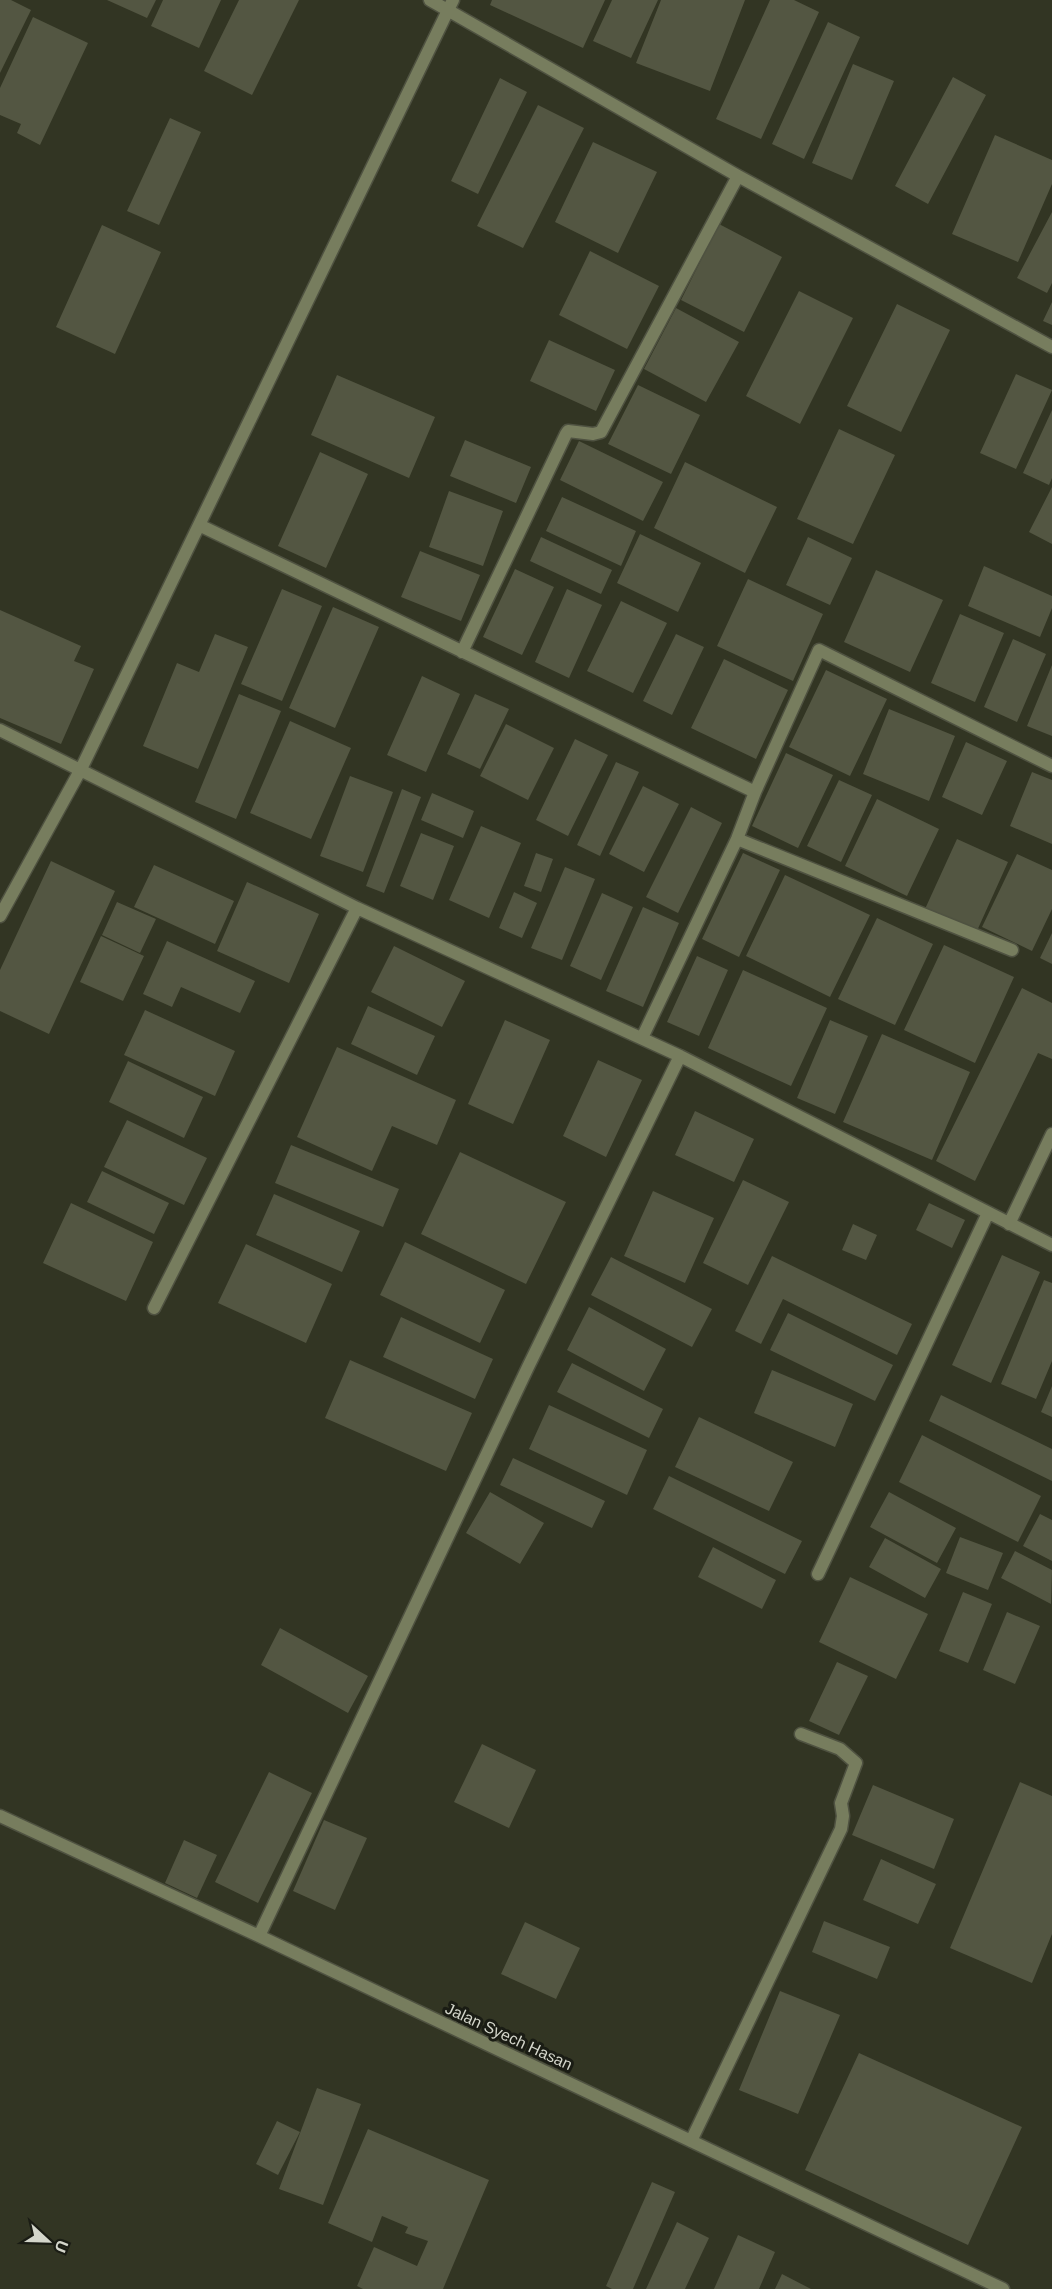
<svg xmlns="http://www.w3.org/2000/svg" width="1052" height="2289" font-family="Arial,sans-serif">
<rect width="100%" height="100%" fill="#323523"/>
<path fill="#535642" d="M 0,0 L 11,0 L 31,10 L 0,73 Z
M 107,0 L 156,0 L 147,18 Z
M 163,0 L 221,0 L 199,48 L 151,26 Z
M 239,0 L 299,0 L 252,95 L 204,71 Z
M 492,0 L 605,0 L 583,48 L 490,5 Z
M 612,0 L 658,0 L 631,58 L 593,41 Z
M 661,0 L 745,0 L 710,91 L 636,63 Z
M 770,0 L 794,0 L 819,12 L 761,139 L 716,119 Z
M 33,17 L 88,43 L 40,145 L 17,133 L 21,124 L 0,115 L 0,88 Z
M 828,22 L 860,37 L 804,159 L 772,144 Z
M 853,64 L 894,81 L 852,180 L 812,163 Z
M 953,77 L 986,95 L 928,204 L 895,186 Z
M 500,78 L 527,92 L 478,194 L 451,181 Z
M 538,105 L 584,128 L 523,248 L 477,226 Z
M 170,118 L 201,132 L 159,225 L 127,211 Z
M 995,135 L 1052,160 L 1052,184 L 1018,262 L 952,234 Z
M 593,142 L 657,172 L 618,253 L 555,222 Z
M 1052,212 L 1052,283 L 1047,293 L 1017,278 Z
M 719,224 L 782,257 L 744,332 L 681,300 Z
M 102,225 L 161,252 L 115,354 L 56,327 Z
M 590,251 L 659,286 L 627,349 L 559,315 Z
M 799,291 L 853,318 L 800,424 L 746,396 Z
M 1052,302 L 1052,325 L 1043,321 Z
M 897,304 L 950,330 L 901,432 L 847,406 Z
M 676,308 L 739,342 L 706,402 L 644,369 Z
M 549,340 L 615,370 L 596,411 L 530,381 Z
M 1016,374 L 1052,390 L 1016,469 L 980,453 Z
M 337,375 L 435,417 L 409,478 L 311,435 Z
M 638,385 L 700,415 L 671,474 L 608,444 Z
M 1052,410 L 1052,478 L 1049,485 L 1023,473 Z
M 839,429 L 895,455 L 853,544 L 797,519 Z
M 465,440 L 531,467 L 516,503 L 450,476 Z
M 579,441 L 663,482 L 643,521 L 560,480 Z
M 320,452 L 368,474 L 326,568 L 278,546 Z
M 685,462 L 777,507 L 745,573 L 654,528 Z
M 1052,487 L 1052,544 L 1029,532 Z
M 449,491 L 503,511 L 483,566 L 429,547 Z
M 562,497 L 636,531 L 621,566 L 546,531 Z
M 640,534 L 701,563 L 678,612 L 617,583 Z
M 541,537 L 612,570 L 601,594 L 530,561 Z
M 808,537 L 852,558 L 830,605 L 786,585 Z
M 420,551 L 480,575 L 461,621 L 401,597 Z
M 984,566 L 1052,596 L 1052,608 L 1040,637 L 968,606 Z
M 515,569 L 554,587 L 522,655 L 483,637 Z
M 876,570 L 943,600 L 910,672 L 844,642 Z
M 748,579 L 823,614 L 793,681 L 717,646 Z
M 282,589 L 322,606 L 282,701 L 241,684 Z
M 567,589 L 602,605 L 569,678 L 535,662 Z
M 621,601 L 667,623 L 633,693 L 587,671 Z
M 333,607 L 379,627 L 335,728 L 289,708 Z
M 0,610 L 81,646 L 74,661 L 94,669 L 61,744 L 0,718 Z
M 960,614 L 1004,633 L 975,702 L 931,683 Z
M 215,634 L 248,647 L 198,769 L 143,746 L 177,663 L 199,672 Z
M 676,634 L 704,647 L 672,715 L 643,701 Z
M 1013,639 L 1046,654 L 1017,722 L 984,707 Z
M 724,659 L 788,690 L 756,759 L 691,728 Z
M 1052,665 L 1052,736 L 1027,726 Z
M 826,670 L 887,699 L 850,776 L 789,747 Z
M 422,676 L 460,694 L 426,772 L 387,755 Z
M 239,694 L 281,711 L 236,819 L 195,802 Z
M 475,694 L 509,709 L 480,769 L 447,754 Z
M 889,709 L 955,736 L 929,801 L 863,774 Z
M 290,721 L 351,748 L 311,839 L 250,813 Z
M 506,724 L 554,748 L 528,800 L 480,776 Z
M 575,739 L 608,755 L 568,836 L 536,820 Z
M 966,742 L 1007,761 L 982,815 L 942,797 Z
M 786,753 L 833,775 L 798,848 L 752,826 Z
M 616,762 L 639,772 L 600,856 L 577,845 Z
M 1032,772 L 1052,780 L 1052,844 L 1010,826 Z
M 350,776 L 393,792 L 363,872 L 320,856 Z
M 839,780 L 872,795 L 841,862 L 807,846 Z
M 643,786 L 679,804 L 644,872 L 609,854 Z
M 402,789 L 421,797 L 384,893 L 366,886 Z
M 432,793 L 474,811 L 463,838 L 421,820 Z
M 877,799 L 939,829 L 907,896 L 845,866 Z
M 691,807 L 722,823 L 678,913 L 646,897 Z
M 481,826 L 521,843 L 489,918 L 449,900 Z
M 421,833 L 454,846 L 433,900 L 400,886 Z
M 957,839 L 1008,862 L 976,933 L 925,909 Z
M 536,853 L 553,859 L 541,892 L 524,886 Z
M 743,853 L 780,870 L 739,957 L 702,939 Z
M 1017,854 L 1052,870 L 1052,909 L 1032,951 L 982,927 Z
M 51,861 L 115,891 L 49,1034 L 0,1011 L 0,970 Z
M 154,865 L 234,901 L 215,944 L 134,907 Z
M 565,867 L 595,879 L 562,960 L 531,948 Z
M 785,875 L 870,915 L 830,997 L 746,956 Z
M 247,882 L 319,914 L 289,983 L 217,951 Z
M 514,892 L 537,903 L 522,938 L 499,928 Z
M 602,893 L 633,907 L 601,980 L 570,966 Z
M 117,902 L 156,919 L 140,953 L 102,935 Z
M 643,907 L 679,923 L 643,1007 L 606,991 Z
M 877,918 L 933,944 L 895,1025 L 838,999 Z
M 1052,933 L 1052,964 L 1040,958 Z
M 101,936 L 144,956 L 123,1001 L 80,982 Z
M 167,941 L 255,981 L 240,1013 L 181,987 L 172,1007 L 143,994 Z
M 944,945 L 1014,977 L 975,1063 L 904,1030 Z
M 394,946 L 465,981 L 442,1027 L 371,992 Z
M 697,956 L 728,970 L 699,1036 L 667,1022 Z
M 743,970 L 827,1008 L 791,1086 L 708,1048 Z
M 1022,988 L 1052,1003 L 1052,1059 L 1038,1053 L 975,1181 L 936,1161 Z
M 368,1006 L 435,1036 L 417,1075 L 351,1044 Z
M 145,1010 L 235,1051 L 215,1096 L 124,1055 Z
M 505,1020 L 550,1040 L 513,1124 L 468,1104 Z
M 830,1020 L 868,1036 L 835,1114 L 797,1098 Z
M 882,1034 L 970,1072 L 932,1160 L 843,1122 Z
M 337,1047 L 456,1100 L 437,1145 L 392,1126 L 372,1171 L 297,1137 Z
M 598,1060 L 642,1080 L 606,1157 L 563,1136 Z
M 128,1061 L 203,1097 L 184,1138 L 109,1102 Z
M 695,1111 L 754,1139 L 734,1182 L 675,1155 Z
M 127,1120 L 207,1158 L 184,1205 L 104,1167 Z
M 291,1145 L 399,1189 L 383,1227 L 275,1183 Z
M 460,1152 L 566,1202 L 526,1284 L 421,1234 Z
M 102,1171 L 169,1203 L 154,1234 L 87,1202 Z
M 743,1180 L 789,1202 L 748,1285 L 703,1263 Z
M 653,1191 L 714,1218 L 685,1283 L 624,1256 Z
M 274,1194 L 360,1231 L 342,1272 L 256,1235 Z
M 71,1203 L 153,1242 L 126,1301 L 43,1263 Z
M 929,1203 L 965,1220 L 952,1248 L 916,1230 Z
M 853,1224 L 877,1235 L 866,1260 L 842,1250 Z
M 405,1242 L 505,1290 L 480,1343 L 380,1295 Z
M 246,1244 L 332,1284 L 306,1343 L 218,1303 Z
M 1002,1255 L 1040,1272 L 991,1383 L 952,1365 Z
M 772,1256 L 912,1324 L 897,1355 L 783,1299 L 761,1344 L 735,1331 Z
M 611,1257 L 712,1309 L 692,1347 L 591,1295 Z
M 1044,1280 L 1052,1283 L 1052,1361 L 1036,1399 L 1001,1384 Z
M 589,1307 L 666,1349 L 644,1391 L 567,1350 Z
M 788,1313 L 893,1365 L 875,1401 L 770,1350 Z
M 401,1317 L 493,1359 L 475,1399 L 383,1357 Z
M 350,1360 L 472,1413 L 446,1471 L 325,1418 Z
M 572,1363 L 663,1409 L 649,1438 L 557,1392 Z
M 772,1370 L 853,1404 L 835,1447 L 754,1413 Z
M 1052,1386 L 1052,1417 L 1041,1412 Z
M 941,1395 L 1052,1449 L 1052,1481 L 929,1421 Z
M 549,1405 L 647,1450 L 627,1495 L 529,1449 Z
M 699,1417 L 793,1462 L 769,1511 L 675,1467 Z
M 922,1435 L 1041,1496 L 1018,1542 L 899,1482 Z
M 513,1458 L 605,1501 L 592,1528 L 500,1485 Z
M 669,1476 L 802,1541 L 785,1574 L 653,1509 Z
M 490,1492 L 544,1523 L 520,1564 L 466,1533 Z
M 889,1492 L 956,1528 L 937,1563 L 870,1527 Z
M 1040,1514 L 1052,1520 L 1052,1561 L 1023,1546 Z
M 960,1537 L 1003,1553 L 988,1590 L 946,1573 Z
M 885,1538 L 941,1569 L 925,1598 L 869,1567 Z
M 713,1547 L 776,1580 L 762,1609 L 698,1577 Z
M 1015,1551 L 1052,1570 L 1051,1604 L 1001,1578 Z
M 850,1577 L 928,1614 L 896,1679 L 819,1642 Z
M 963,1592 L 992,1604 L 968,1663 L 939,1651 Z
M 1007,1612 L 1040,1626 L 1015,1684 L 983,1670 Z
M 280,1628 L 368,1676 L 348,1713 L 261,1665 Z
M 837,1662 L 868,1676 L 839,1735 L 809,1721 Z
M 482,1744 L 536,1770 L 509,1828 L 454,1802 Z
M 269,1772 L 312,1793 L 258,1903 L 215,1882 Z
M 1020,1782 L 1052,1796 L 1052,1934 L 1032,1983 L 950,1948 Z
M 873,1785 L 954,1819 L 934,1869 L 852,1835 Z
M 324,1820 L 367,1838 L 335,1910 L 293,1891 Z
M 184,1840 L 217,1855 L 197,1898 L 165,1883 Z
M 881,1859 L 936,1884 L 918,1924 L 863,1900 Z
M 824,1921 L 890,1947 L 877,1979 L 812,1952 Z
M 525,1922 L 580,1948 L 556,1999 L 501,1974 Z
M 780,1991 L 840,2015 L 798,2114 L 739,2090 Z
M 859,2053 L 1022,2127 L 968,2245 L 805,2170 Z
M 317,2088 L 361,2104 L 323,2205 L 279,2189 Z
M 277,2121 L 300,2132 L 278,2175 L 256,2164 Z
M 368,2129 L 489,2180 L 443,2289 L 363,2289 L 357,2286 L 374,2247 L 417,2266 L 428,2241 L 405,2233 L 408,2227 L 382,2216 L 372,2242 L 328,2223 Z
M 652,2182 L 675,2192 L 633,2289 L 612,2289 L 606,2286 Z
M 677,2222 L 709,2238 L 685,2289 L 646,2289 Z
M 738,2235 L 775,2252 L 759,2289 L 714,2289 Z
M 782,2274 L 811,2289 L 775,2289 Z"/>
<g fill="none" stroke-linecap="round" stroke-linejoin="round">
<defs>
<path id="minor" d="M 430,0 L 738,176 L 1052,347
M 199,525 L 755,792
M 462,652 L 566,434 L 568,431 L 593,434 L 601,432 L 738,176
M 0,730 L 357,908 L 680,1056 L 1052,1245
M 737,839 L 1012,950
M 0,916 L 81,769 L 453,0
M 642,1038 L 737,839 L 755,792 L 819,650 L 1052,766
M 1009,1224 L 1052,1134
M 154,1308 L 357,908
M 818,1574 L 988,1213
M 0,1816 L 259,1936 L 1003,2289
M 259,1936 L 528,1367 L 680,1056
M 691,2141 L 841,1829 L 843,1816 L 841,1803 L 856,1763 L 840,1749 L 801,1734"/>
</defs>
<use href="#minor" stroke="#4f5241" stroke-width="15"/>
<use href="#minor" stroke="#777d5e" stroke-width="12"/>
</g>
<g text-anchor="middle" stroke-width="6" stroke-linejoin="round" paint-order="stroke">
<g font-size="16" fill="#d4d6cb" stroke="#1a1c14">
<text transform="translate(509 2036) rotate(25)" y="6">Jalan Syech Hasan</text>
</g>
</g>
<g transform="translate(48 2241) rotate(112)" stroke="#1a1c14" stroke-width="4.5" paint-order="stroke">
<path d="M0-4.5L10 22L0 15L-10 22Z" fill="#d4d6cb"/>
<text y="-9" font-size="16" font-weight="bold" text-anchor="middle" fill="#d4d6cb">U</text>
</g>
</svg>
